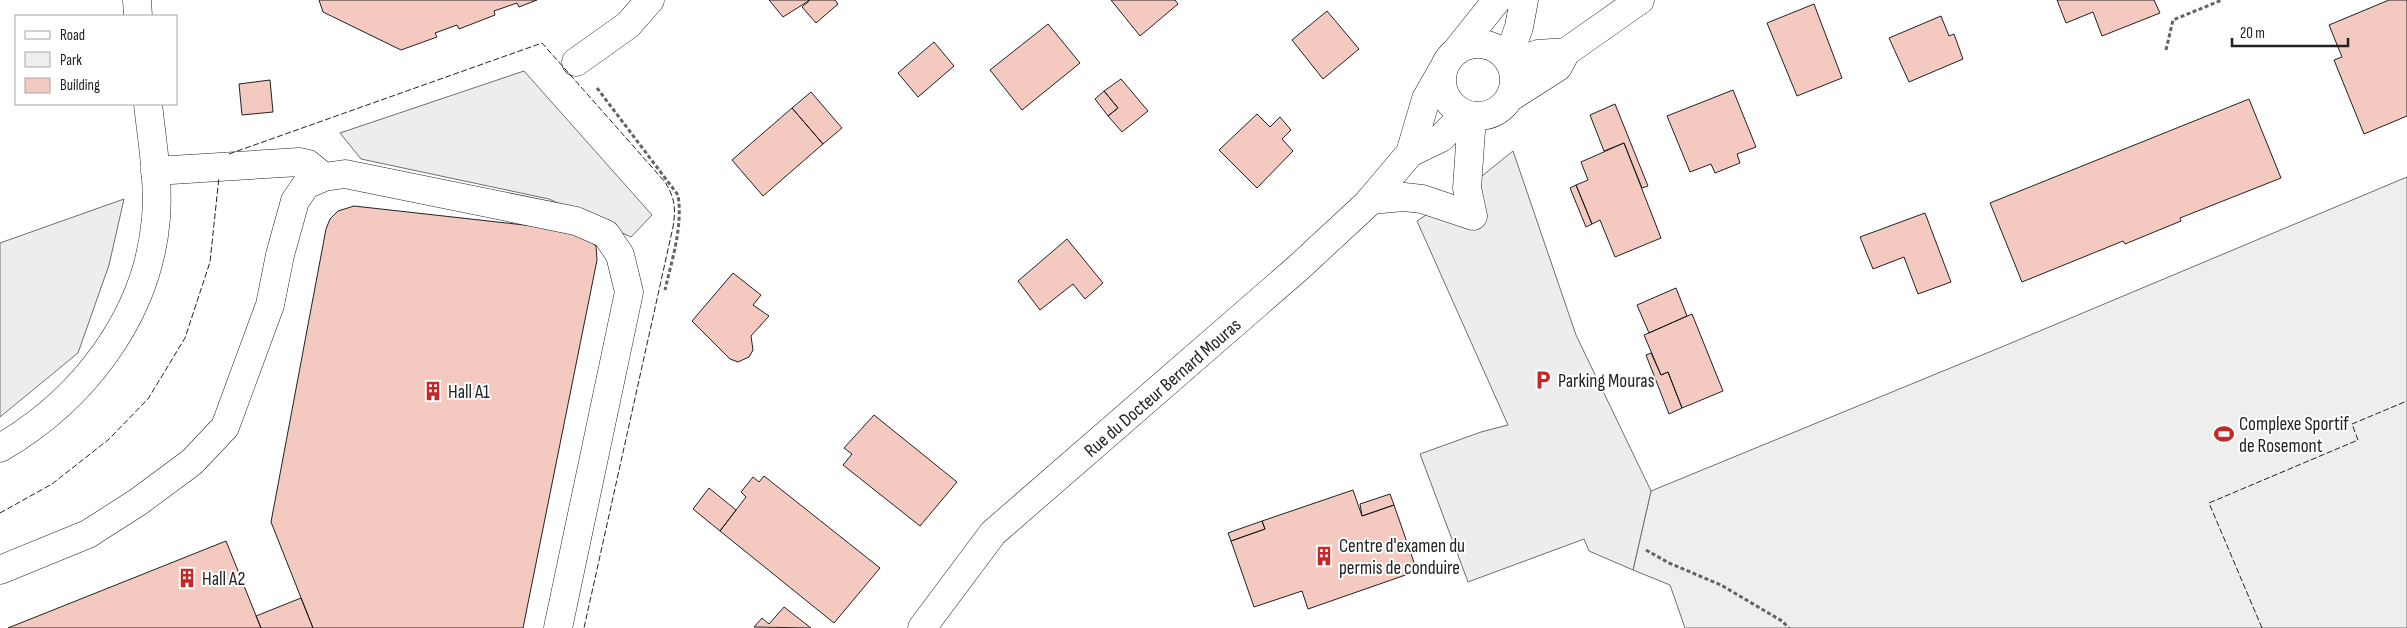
<svg xmlns="http://www.w3.org/2000/svg" width="2407" height="628" font-family="'Sofia Sans Condensed',sans-serif">
<rect width="100%" height="100%" fill="#fff"/>
<path fill="#eee" stroke="#6f6f6f" d="M 2407,177 L 2407,628 L 1685,628 L 1670,585 L 1633,570 L 1651,491 L 2004,346 Z"/>
<path fill="#ededed" stroke="#6f6f6f" d="M 524,71 L 652,215 L 631,237 L 549,199 L 361,159 L 340,133 Z
M 1513,151 L 1576,335 L 1651,491 L 1633,570 L 1589,551 L 1584,539 L 1468,582 L 1420,454 L 1481,432 L 1508,425 L 1417,221 L 1467,188 Z
M 124,199 L 109,265 L 78,353 L 0,417 L 0,243 Z"/>
<path fill="#f3c9c0" stroke="#222" d="M 319,0 L 537,0 L 519,7 L 517,3 L 494,11 L 495,15 L 459,29 L 457,25 L 435,33 L 437,37 L 401,50 L 323,12 Z
M 769,0 L 810,0 L 783,17 Z
M 810,0 L 835,0 L 838,4 L 816,23 L 802,7 Z
M 1111,0 L 1175,0 L 1178,4 L 1140,36 Z
M 2057,0 L 2154,0 L 2160,13 L 2102,36 L 2093,12 L 2066,23 Z
M 2389,0 L 2407,0 L 2407,116 L 2364,134 L 2334,60 L 2342,57 L 2329,25 Z
M 1814,4 L 1842,78 L 1797,96 L 1767,23 Z
M 1327,11 L 1359,49 L 1323,79 L 1292,40 Z
M 1941,16 L 1949,36 L 1954,34 L 1963,59 L 1909,82 L 1889,38 Z
M 1048,24 L 1080,63 L 1022,110 L 990,70 Z
M 934,42 L 954,66 L 918,97 L 898,73 Z
M 1121,79 L 1148,111 L 1122,132 L 1108,116 L 1118,108 L 1104,91 Z
M 270,80 L 273,112 L 242,115 L 239,84 Z
M 1733,90 L 1756,147 L 1737,154 L 1740,163 L 1715,173 L 1711,164 L 1690,172 L 1667,116 Z
M 1104,91 L 1118,108 L 1108,116 L 1095,99 Z
M 811,92 L 842,128 L 823,144 L 792,108 Z
M 2249,99 L 2281,178 L 2180,218 L 2181,221 L 2125,244 L 2123,241 L 2022,282 L 1990,203 Z
M 1615,104 L 1648,186 L 1642,188 L 1624,143 L 1604,151 L 1590,115 Z
M 792,108 L 823,144 L 763,196 L 732,160 Z
M 1257,114 L 1270,127 L 1280,117 L 1291,130 L 1282,139 L 1293,151 L 1257,188 L 1219,150 Z
M 1624,143 L 1661,238 L 1615,257 L 1600,220 L 1592,224 L 1576,185 L 1588,180 L 1581,162 Z
M 1576,185 L 1592,224 L 1586,227 L 1570,188 Z
M 354,206 L 578,231 L 596,246 L 597,260 L 523,628 L 313,628 L 271,522 L 326,229 L 330,219 L 338,211 Z
M 1925,213 L 1951,282 L 1918,294 L 1904,257 L 1873,269 L 1860,237 Z
M 1067,239 L 1103,283 L 1085,299 L 1073,284 L 1040,310 L 1018,281 Z
M 733,273 L 761,295 L 753,305 L 769,316 L 751,336 L 753,350 L 749,357 L 738,362 L 730,359 L 692,321 Z
M 1676,288 L 1687,316 L 1649,333 L 1637,305 Z
M 1692,314 L 1723,391 L 1682,408 L 1668,372 L 1661,375 L 1644,335 Z
M 1651,353 L 1661,375 L 1668,372 L 1682,408 L 1669,414 L 1646,355 Z
M 874,415 L 957,482 L 920,526 L 843,465 L 852,454 L 844,448 Z
M 764,476 L 880,568 L 834,623 L 720,531 L 746,497 L 741,492 L 753,477 L 759,482 Z
M 709,488 L 736,510 L 720,531 L 693,509 Z
M 1353,490 L 1362,516 L 1394,505 L 1417,571 L 1308,609 L 1302,591 L 1254,607 L 1231,541 L 1265,529 L 1262,521 Z
M 1390,494 L 1394,505 L 1362,516 L 1360,504 Z
M 1262,521 L 1265,529 L 1231,541 L 1228,533 Z
M 226,541 L 261,628 L 8,628 Z
M 301,598 L 313,628 L 261,628 L 256,616 Z
M 784,607 L 811,628 L 754,627 L 762,618 L 769,624 Z"/>
<g fill="none" stroke-linecap="round" stroke-linejoin="round">
<defs>
<path id="minor" d="M1442 80a36 36 0 1 1 72 0a36 36 0 1 1-72 0Z
M 1457,50 L 1497,0
M 1508,58 L 1519,27 L 1524,0
M 576,62 L 628,25 L 650,0
M 1511,64 L 1538,54 L 1566,52
M 1511,97 L 1558,67 L 1566,52 L 1640,0
M 1472,116 L 1467,188 L 1473,216
M 1410,153 L 1426,99 L 1443,69
M 155,171 L 299,162 L 308,164 L 324,177
M 1370,200 L 1404,197 L 1422,199 L 1473,216
M 0,570 L 88,534 L 138,502 L 192,462 L 225,427 L 270,305 L 280,255 L 295,201 L 306,185 L 324,177 L 345,174 L 576,221 L 606,234 L 620,255 L 629,292 L 558,628
M 922,628 L 993,533 L 1298,268 L 1367,204 L 1410,153 L 1441,138 L 1465,114"/>
<path id="major" d="M 137,0 L 138,16
M 0,448 C 83,400 148,316 156,218 C 159,180 152,141 148,104"/>
</defs>
<use href="#minor" stroke="#222" stroke-width="29"/>
<use href="#major" stroke="#222" stroke-width="29"/>
<path stroke="#646464" stroke-width="3" stroke-dasharray="4 2.5" stroke-linecap="butt" d="M 2166,50 L 2173,20 L 2222,0
M 597,88 L 678,195 C 683,227 672,259 665,290
M 1646,550 L 1669,563 L 1721,585 L 1782,621 L 1789,628"/>
<use href="#minor" stroke="#fff" stroke-width="28"/>
<use href="#major" stroke="#fff" stroke-width="28"/>
<path stroke="#222" stroke-width="1" stroke-dasharray="6 2.5" stroke-linecap="butt" d="M 229,154 L 542,43 L 665,182 C 675,198 676,209 673,227 L 584,628
M 0,513 L 52,484 L 108,440 L 148,399 L 185,338 L 210,262 L 219,177
M 2262,628 L 2209,503 L 2358,440 L 2352,424 L 2407,401"/>
</g>
<defs>
<symbol id="parking-bare" viewBox="-9 -9 18 18"><path d="M-3.5-5.5H1a3.5 3.5 0 0 1 0 7H-1V5.5H-3.5ZM-1-3.4V-.6H.8a1.4 1.4 0 0 0 0-2.8Z" fill="#c62828" stroke="#fff" stroke-width="2.5" paint-order="stroke"/></symbol>
<symbol id="building-bare" viewBox="-9 -9 18 18"><path d="M-4-6H4V6H1V3H-1V6H-4ZM-2.5-4.3h1.7v1.8h-1.7ZM.8-4.3h1.7v1.8H.8ZM-2.5-1h1.7V.8h-1.7ZM.8-1h1.7V.8H.8Z" fill="#c62828" stroke="#fff" stroke-width="2.5" paint-order="stroke"/></symbol>
<symbol id="stadium-bare" viewBox="-9 -9 18 18"><path d="M0-5a6.5 5 0 1 0 0 10a6.5 5 0 1 0 0-10ZM-3.5-1.8h7v3.6h-7Z" fill="#c62828" stroke="#fff" stroke-width="2.5" paint-order="stroke"/></symbol>
</defs>
<g fill-rule="evenodd">
<use href="#parking-bare" x="1529" y="366" width="28" height="28"/>
<use href="#building-bare" x="419" y="377" width="28" height="28"/>
<use href="#stadium-bare" x="2210" y="420" width="28" height="28"/>
<use href="#building-bare" x="1310" y="542" width="28" height="28"/>
<use href="#building-bare" x="173" y="564" width="28" height="28"/>
</g>
<g text-anchor="middle" stroke-width="4" stroke-linejoin="round" paint-order="stroke">
<g font-size="19" fill="#222" stroke="#fff" text-anchor="start">
<text x="1558" y="387">Parking Mouras</text>
<text x="448" y="398">Hall A1</text>
<text x="2239" y="430">Complexe Sportif<tspan x="2239" dy="22">de Rosemont</tspan></text>
<text x="1339" y="552">Centre d'examen du<tspan x="1339" dy="22">permis de conduire</tspan></text>
<text x="202" y="585">Hall A2</text>
</g>
<g font-size="19" fill="#222" stroke="#fff">
<text transform="translate(1162 387) rotate(-41)" y="7">Rue du Docteur Bernard Mouras</text>
</g>
</g>
<rect x="15" y="15" width="162" height="90" fill="#ffffff" stroke="#a7a7a7"/>
<rect x="25" y="31" width="25" height="8" fill="#ffffff" stroke="#a7a7a7"/>
<text x="60" y="40" font-size="15" fill="#222222">Road</text>
<rect x="25" y="52" width="25" height="15" fill="#eeeeee" stroke="#a7a7a7"/>
<text x="60" y="65" font-size="15" fill="#222222">Park</text>
<rect x="25" y="78" width="25" height="15" fill="#f3c9c0" stroke="#a7a7a7"/>
<text x="60" y="90" font-size="15" fill="#222222">Building</text>
<path d="M2232 38v8h116v-8" fill="none" stroke="#222222" stroke-width="2.5"/>
<text x="2240" y="38" font-size="15" fill="#222222" stroke="#ffffff" stroke-width="4" paint-order="stroke">20 m</text>
</svg>
